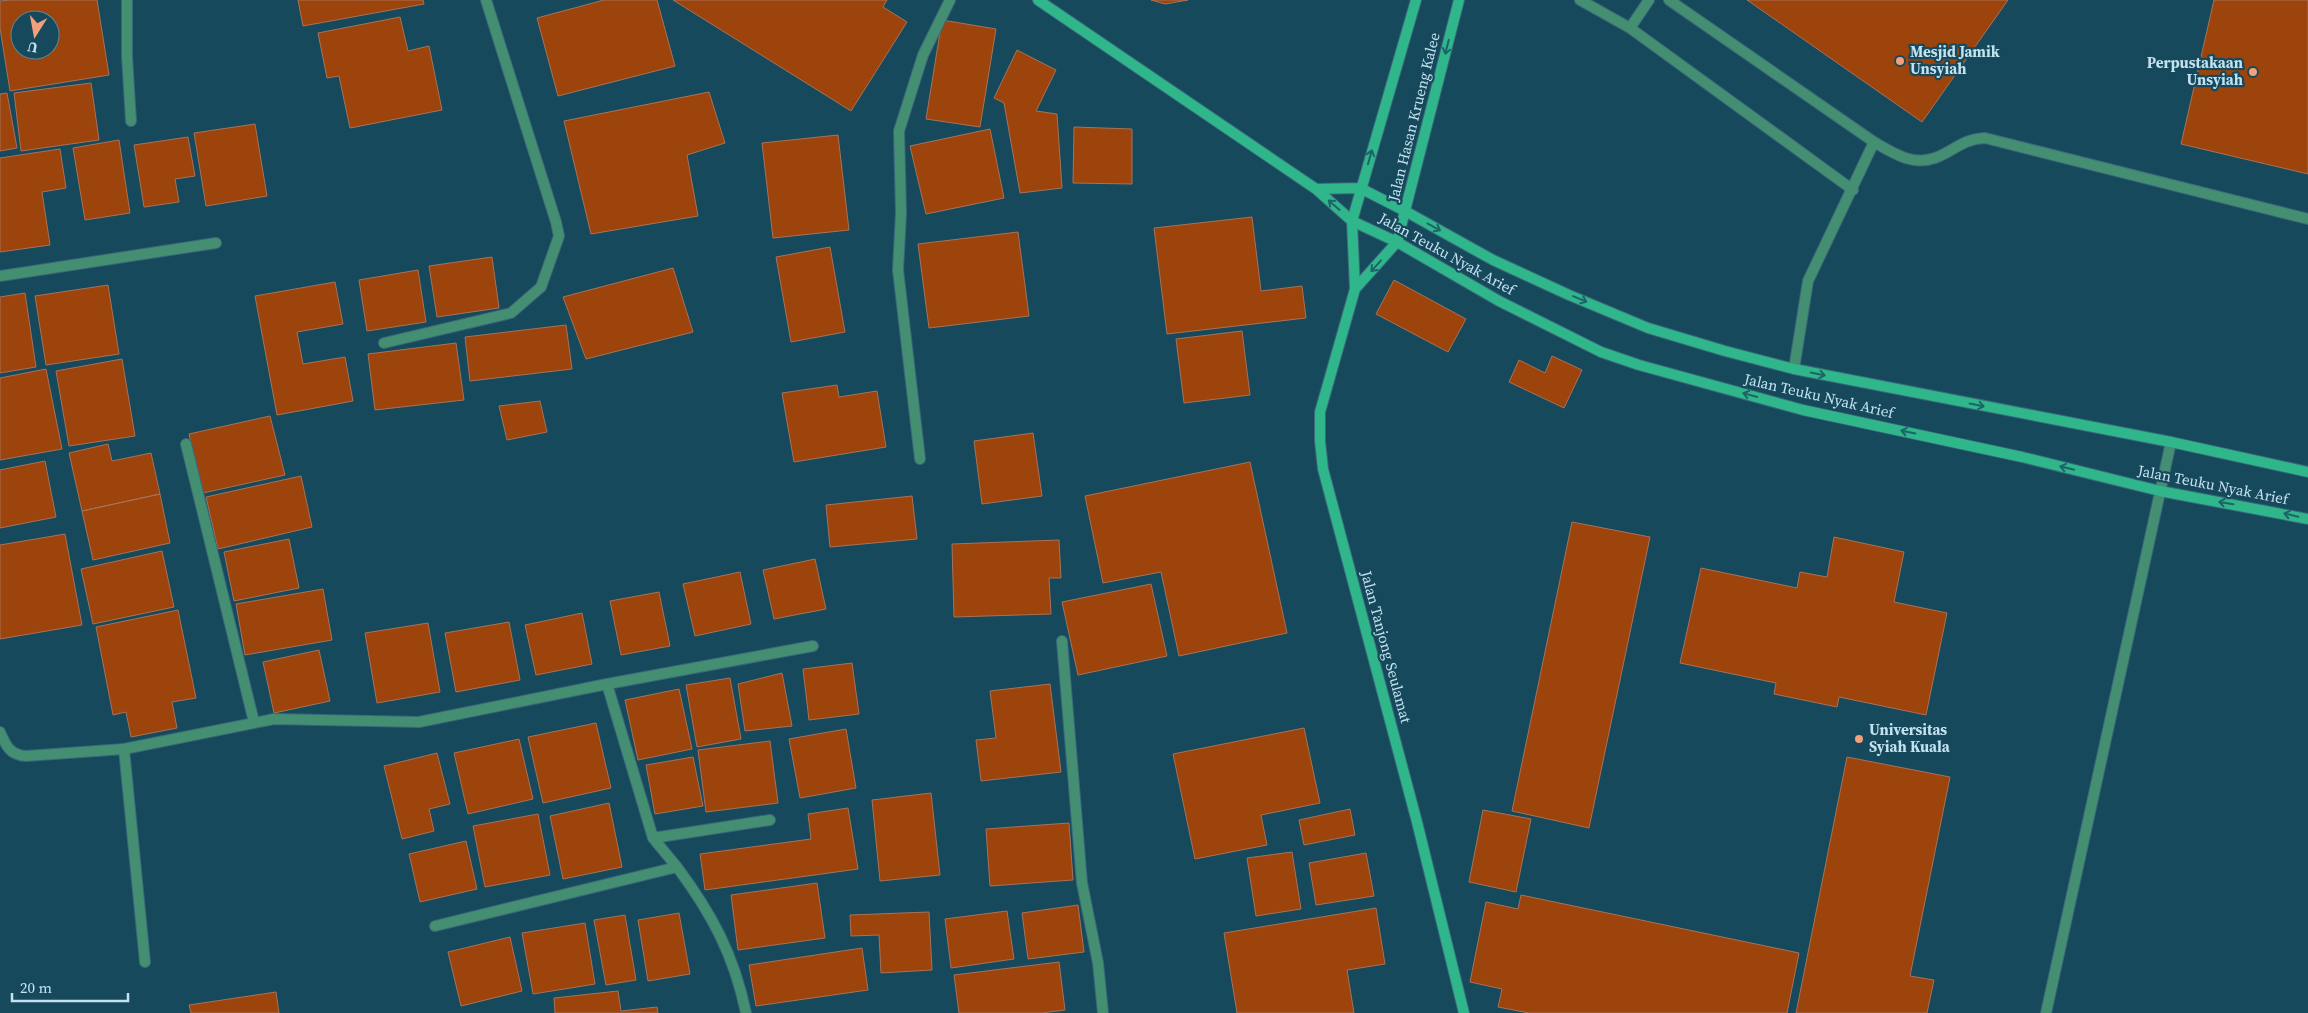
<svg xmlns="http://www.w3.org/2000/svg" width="2308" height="1013" font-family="'Source Serif 4',serif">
<rect width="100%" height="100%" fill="#17495c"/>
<path fill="#9c440b" stroke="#a77259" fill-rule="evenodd" d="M 10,0 L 97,0 L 109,75 L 10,91 L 0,28 L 0,1 ZM 20,20 L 50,20 L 50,50 L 20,50 Z
M 298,0 L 423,0 L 424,4 L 303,26 Z
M 604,0 L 657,0 L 675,66 L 558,96 L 537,18 Z
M 673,0 L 887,0 L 883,7 L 907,22 L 851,111 Z
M 1151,0 L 1188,0 L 1165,4 Z
M 1747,0 L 2008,0 L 1922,122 Z
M 2214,0 L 2308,0 L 2308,174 L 2181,144 Z
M 400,17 L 408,51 L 429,46 L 442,110 L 350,128 L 339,76 L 327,78 L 318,33 Z
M 942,20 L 996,29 L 980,127 L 926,119 Z
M 1017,50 L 1056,70 L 1036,111 L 1057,114 L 1062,188 L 1020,193 L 1004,103 L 994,98 Z
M 91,83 L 99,140 L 21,151 L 14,93 Z
M 709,92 L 725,143 L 687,155 L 698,216 L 591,234 L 564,121 Z
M 7,93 L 17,148 L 0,151 L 0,94 Z
M 255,124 L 267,196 L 206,206 L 194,133 Z
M 1074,127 L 1132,129 L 1132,184 L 1073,183 Z
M 990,129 L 1004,198 L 926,214 L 910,146 Z
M 838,135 L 849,230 L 773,238 L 762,143 Z
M 188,137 L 195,176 L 175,179 L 179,202 L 144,207 L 134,145 Z
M 119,140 L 130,213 L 85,220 L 73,148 Z
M 60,149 L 66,188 L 42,192 L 50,245 L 0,252 L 0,158 Z
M 1252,217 L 1261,291 L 1302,286 L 1306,318 L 1167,334 L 1154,228 Z
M 1018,232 L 1029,316 L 929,328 L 918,244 Z
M 830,247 L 845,332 L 791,342 L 776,257 Z
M 492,257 L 499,308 L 437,317 L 429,266 Z
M 673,268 L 693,332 L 586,359 L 563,297 Z
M 418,270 L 426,322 L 367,331 L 359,280 Z
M 1394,280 L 1466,319 L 1448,352 L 1376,314 Z
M 335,282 L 343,324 L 297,332 L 303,364 L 345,357 L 353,401 L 277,415 L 255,296 Z
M 108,285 L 119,354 L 46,365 L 35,296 Z
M 25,293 L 36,367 L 0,373 L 0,297 Z
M 566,325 L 572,369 L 470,381 L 465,337 Z
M 1242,331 L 1250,395 L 1184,403 L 1176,339 Z
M 456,343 L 464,400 L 375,410 L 368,354 Z
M 1552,356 L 1582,370 L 1564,408 L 1509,382 L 1519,360 L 1545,373 Z
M 122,359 L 135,436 L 69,446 L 56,371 Z
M 46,369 L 62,449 L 0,460 L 0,378 Z
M 837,385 L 839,397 L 877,391 L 886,447 L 794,462 L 782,393 Z
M 540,401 L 547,432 L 507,440 L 499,406 Z
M 270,416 L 285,475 L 203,493 L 189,434 Z
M 1033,433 L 1042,496 L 982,504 L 974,441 Z
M 108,444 L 112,461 L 151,453 L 160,494 L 82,511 L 69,453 Z
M 45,461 L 56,517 L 0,528 L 0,470 Z
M 1250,462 L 1287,633 L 1179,656 L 1161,572 L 1103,583 L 1085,496 Z
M 301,476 L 312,527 L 218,549 L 206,497 Z
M 160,494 L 170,543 L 93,560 L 82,511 Z
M 912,496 L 917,539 L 830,547 L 826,505 Z
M 1572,522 L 1650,537 L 1589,828 L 1512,811 Z
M 65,534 L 82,625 L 0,639 L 0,545 Z
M 1834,537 L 1904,552 L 1894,602 L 1947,613 L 1926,715 L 1839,697 L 1837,707 L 1774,694 L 1776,683 L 1680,663 L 1701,568 L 1797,588 L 1800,572 L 1827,577 Z
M 289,539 L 299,588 L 234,601 L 224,552 Z
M 1059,540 L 1061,578 L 1049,578 L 1051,614 L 954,617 L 952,544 Z
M 162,551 L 174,607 L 93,624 L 81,569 Z
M 815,559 L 826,609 L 774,619 L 763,570 Z
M 740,572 L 751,624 L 695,636 L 683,584 Z
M 1151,584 L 1167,656 L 1078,675 L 1062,602 Z
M 323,589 L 332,640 L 245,655 L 236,604 Z
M 659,592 L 670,646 L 621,655 L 610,601 Z
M 178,610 L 196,698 L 172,702 L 177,728 L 131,737 L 126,712 L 113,715 L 96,627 Z
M 582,613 L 592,664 L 536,675 L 525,625 Z
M 509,622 L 520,680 L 456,692 L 445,633 Z
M 428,623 L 440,692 L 377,703 L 365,633 Z
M 319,650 L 330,701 L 274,713 L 263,662 Z
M 852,663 L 859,714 L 809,720 L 803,669 Z
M 782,673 L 792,726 L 745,731 L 738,684 Z
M 730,678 L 741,739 L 697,747 L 686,685 Z
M 1050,684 L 1061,772 L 981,781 L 976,740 L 996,738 L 990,691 Z
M 679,689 L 692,749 L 638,760 L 625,700 Z
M 596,723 L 611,788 L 543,803 L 528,737 Z
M 1304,728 L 1320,803 L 1261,815 L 1267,845 L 1195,859 L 1173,754 Z
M 846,729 L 856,788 L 800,798 L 789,739 Z
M 519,739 L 533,799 L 468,814 L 454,753 Z
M 770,741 L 778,803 L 706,812 L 698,750 Z
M 437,753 L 450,804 L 429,809 L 434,831 L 402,839 L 384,766 Z
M 693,757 L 703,806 L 655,814 L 646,765 Z
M 1847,757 L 1950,777 L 1910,976 L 1934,980 L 1927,1013 L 1796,1013 Z
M 931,793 L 940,875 L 880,881 L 872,800 Z
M 609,803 L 622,867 L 563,879 L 550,816 Z
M 848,808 L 858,869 L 705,890 L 700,854 L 811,839 L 808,814 Z
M 1350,809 L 1355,835 L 1304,845 L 1299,820 Z
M 1483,810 L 1531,819 L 1516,892 L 1469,882 Z
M 538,814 L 550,875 L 485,887 L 473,826 Z
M 1069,823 L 1073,880 L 990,886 L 986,829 Z
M 466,841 L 477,889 L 420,902 L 409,854 Z
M 1292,852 L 1301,909 L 1256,916 L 1247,858 Z
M 1366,853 L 1374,896 L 1316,905 L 1309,863 Z
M 817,883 L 825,938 L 738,950 L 731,895 Z
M 1521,895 L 1799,953 L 1787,1013 L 1529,1013 L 1498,1007 L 1502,989 L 1470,982 L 1486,902 L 1518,909 Z
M 1078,905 L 1084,952 L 1028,959 L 1022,913 Z
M 1376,908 L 1385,964 L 1347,970 L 1354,1013 L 1237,1013 L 1224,933 Z
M 1007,911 L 1014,959 L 951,968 L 945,919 Z
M 929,912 L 932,970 L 881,973 L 879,935 L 851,936 L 850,915 Z
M 679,913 L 690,974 L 648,981 L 638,920 Z
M 625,915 L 636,980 L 606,985 L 594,920 Z
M 585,923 L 595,984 L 533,994 L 522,933 Z
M 510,937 L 522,991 L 461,1006 L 448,952 Z
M 862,948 L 868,990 L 756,1006 L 749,965 Z
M 1059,962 L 1065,1010 L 1042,1013 L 959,1013 L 954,975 Z
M 618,991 L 621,1011 L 657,1007 L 658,1013 L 555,1013 L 554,998 Z
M 276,992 L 279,1013 L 191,1013 L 189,1005 Z"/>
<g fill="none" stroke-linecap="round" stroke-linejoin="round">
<defs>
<path id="lane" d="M 1580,0 L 1630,28 L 1853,190
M 1669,0 L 1874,142
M 1630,28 L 1649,0
M 1794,369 L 1808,281 L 1874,142 C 1893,153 1912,166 1935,158 C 1954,151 1962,139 1985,138 L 2308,219
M 124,749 L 145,962"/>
<path id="street" d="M 127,0 L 127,56 L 131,121
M 0,276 L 216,243
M 384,343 L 511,313 L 541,287 L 559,236 L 556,222 L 486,0
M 186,444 L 254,722
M 920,459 L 898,270 L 901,213 L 899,131 L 923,55 L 950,0
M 1062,641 L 1082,883 L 1098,963 L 1103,1013
M 0,732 C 6,746 10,755 26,756 L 124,749 L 274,719 L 419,722 L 607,684 L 813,646
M 653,838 L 770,820
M 677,867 C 712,914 734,955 746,1013
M 435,926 L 677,867 L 653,838 L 607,684
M 2046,1013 L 2171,442"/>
<path id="secondary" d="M 1038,0 L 1316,189 L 1352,221 L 1397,242 L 1499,301 L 1601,352 L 1639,365 L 1803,410 L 2022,457 L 2160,491 L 2308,519
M 1416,0 L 1352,221 L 1355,289 L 1320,412 L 1320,441 L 1323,469 L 1417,822 L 1464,1013
M 1316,189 L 1360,188 L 1405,211 L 1493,260 L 1569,295 L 1648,328 L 1725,351 L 1794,369 L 2171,442 L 2308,472
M 1355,289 L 1397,242 L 1459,0"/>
</defs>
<use href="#lane" stroke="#39687a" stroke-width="12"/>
<use href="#street" stroke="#39687a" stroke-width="12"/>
<use href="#secondary" stroke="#39687a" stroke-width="12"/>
<use href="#lane" stroke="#448e72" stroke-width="10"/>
<use href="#street" stroke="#448e72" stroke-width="10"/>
<use href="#secondary" stroke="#2fb78b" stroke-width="10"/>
</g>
<defs><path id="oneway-shaft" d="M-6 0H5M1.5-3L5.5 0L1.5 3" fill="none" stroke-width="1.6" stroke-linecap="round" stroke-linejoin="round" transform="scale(1.25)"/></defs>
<g stroke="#1d6468">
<use href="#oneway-shaft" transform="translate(1447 47) rotate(104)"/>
<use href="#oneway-shaft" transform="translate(1370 157) rotate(-74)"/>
<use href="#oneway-shaft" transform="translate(1334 205) rotate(-139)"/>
<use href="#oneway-shaft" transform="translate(1434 227) rotate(29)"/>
<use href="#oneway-shaft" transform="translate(1376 266) rotate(132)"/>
<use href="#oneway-shaft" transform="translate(1580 299) rotate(23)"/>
<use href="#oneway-shaft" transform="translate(1818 374) rotate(11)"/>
<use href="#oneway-shaft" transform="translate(1750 395) rotate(-165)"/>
<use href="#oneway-shaft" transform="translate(1977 405) rotate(11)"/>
<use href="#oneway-shaft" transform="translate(1908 432) rotate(-168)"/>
<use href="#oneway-shaft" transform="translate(2067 468) rotate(-166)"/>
<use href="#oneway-shaft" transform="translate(2226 503) rotate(-170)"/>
<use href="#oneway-shaft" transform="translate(2291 515) rotate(-167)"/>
</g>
<g fill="#f1a17b" stroke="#17495c" stroke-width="2">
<circle cx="1900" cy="61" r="5"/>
<circle cx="2253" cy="72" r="5"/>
<circle cx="1859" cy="739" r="5"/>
</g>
<g text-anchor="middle" stroke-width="4.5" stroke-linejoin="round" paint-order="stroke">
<g font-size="15" font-weight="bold" fill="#c3e2f0" stroke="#17495c" text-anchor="start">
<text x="1910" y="57">Mesjid Jamik<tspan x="1910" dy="17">Unsyiah</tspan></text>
<text x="2243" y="68" text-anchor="end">Perpustakaan<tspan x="2243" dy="17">Unsyiah</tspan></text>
<text x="1869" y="735">Universitas<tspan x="1869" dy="17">Syiah Kuala</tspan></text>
</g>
<g font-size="15" fill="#c3e2f0" stroke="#17495c">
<text transform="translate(1414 117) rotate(-76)" y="5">Jalan Hasan Krueng Kalee</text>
<text transform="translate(1447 254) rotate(29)" y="5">Jalan Teuku Nyak Arief</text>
<text transform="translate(1819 396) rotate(13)" y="5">Jalan Teuku Nyak Arief</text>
<text transform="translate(2213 485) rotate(11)" y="5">Jalan Teuku Nyak Arief</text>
<text transform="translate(1386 647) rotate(75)" y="5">Jalan Tanjong Seulamat</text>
</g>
</g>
<g transform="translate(35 35) rotate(191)"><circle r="24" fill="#17495c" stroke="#5c8697"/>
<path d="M0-4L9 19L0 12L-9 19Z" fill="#f1a17b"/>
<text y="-8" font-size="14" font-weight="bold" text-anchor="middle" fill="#c3e2f0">U</text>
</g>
<path d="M12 993v8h116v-8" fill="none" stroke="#c3e2f0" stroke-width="2.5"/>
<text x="20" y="993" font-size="15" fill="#c3e2f0" stroke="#17495c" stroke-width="4" paint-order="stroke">20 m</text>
</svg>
